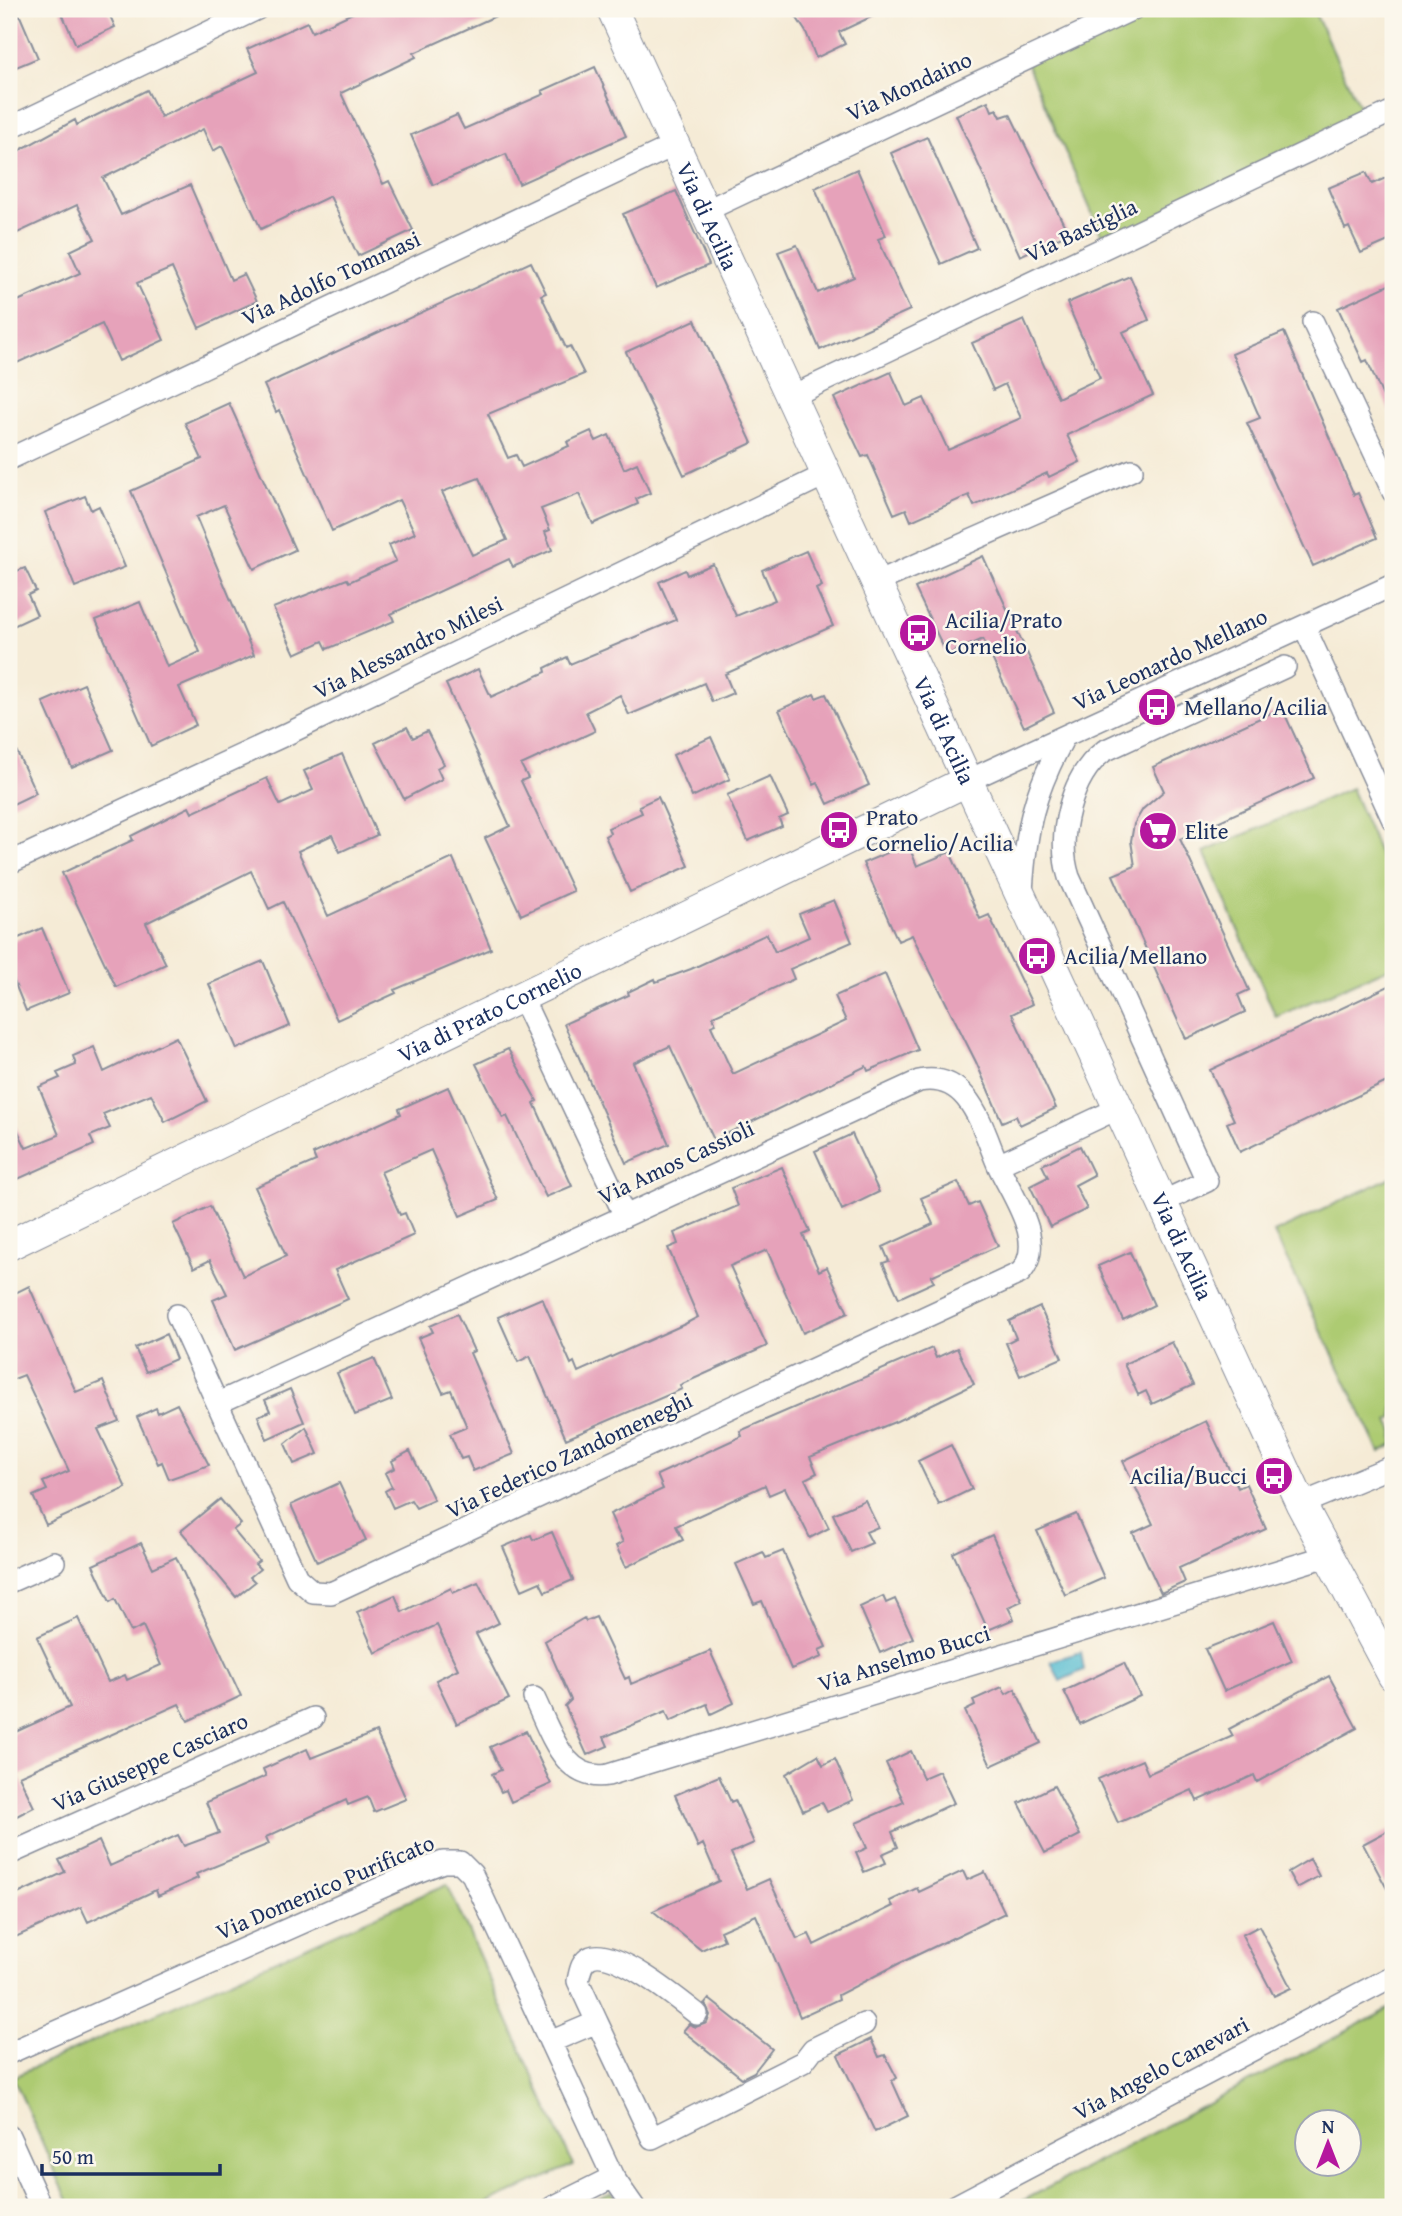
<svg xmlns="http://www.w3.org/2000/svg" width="1402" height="2216" font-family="'Gentium Book Plus',serif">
<rect width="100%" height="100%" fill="#fbf7ec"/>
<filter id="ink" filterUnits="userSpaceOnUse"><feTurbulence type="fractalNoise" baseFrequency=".0143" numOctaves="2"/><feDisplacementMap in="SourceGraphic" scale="14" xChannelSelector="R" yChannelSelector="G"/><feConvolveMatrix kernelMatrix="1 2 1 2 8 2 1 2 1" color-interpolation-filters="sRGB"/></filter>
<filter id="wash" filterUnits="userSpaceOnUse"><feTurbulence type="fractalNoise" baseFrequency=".00686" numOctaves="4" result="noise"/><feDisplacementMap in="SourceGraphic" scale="28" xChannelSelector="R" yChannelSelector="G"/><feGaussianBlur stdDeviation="1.57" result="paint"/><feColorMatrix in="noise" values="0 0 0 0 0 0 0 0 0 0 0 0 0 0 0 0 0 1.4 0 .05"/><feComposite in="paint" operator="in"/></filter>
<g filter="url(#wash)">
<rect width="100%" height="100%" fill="#f5ebd6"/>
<path fill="#adcb72" stroke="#647d68" stroke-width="2" fill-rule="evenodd" d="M 1133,9 L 1313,9 L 1367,123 L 1107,247 L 1025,60 Z
M 1351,788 L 1393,885 L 1393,966 L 1276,1017 L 1204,852 Z
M 1393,1176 L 1393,1418 L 1388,1421 L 1393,1431 L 1393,1445 L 1380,1452 L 1274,1233 Z
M 447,1884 L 573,2165 L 479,2207 L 71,2207 L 13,2077 Z
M 1393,2007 L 1393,2207 L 1011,2207 ZM 1308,2122 L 1350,2122 L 1350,2164 L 1308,2164 Z
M 612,2193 L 624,2207 L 580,2207 Z"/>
<path fill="#52bbd0" stroke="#367597" stroke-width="2" d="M 1081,1652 L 1084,1670 L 1060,1681 L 1051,1661 Z"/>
<g id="blocks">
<path fill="#e6a2ba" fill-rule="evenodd" d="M 9,9 L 17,9 L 38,58 L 9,70 Z
M 60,9 L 107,9 L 115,27 L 76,45 Z
M 361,9 L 511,9 L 414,53 L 416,57 L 341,93 L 383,184 L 389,181 L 413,230 L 358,256 L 330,196 L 261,229 L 222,146 L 213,151 L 203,129 L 103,178 L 121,215 L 190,185 L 231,280 L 244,274 L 257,301 L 199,328 L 172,268 L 137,283 L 164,340 L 119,361 L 102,324 L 17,363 L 9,345 L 9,305 L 80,273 L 70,251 L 95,239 L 77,205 L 9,237 L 9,156 L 75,120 L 77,125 L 147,90 L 161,117 L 258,72 L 247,49 L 307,22 L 312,32 Z
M 791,9 L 888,9 L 839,32 L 845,44 L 816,58 L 806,32 Z
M 595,67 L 626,136 L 519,184 L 506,154 L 433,185 L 411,135 L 457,115 L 464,129 L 544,94 L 542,91 Z
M 988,101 L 992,111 L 997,109 L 1001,117 L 1010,114 L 1068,233 L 1020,256 L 956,115 Z
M 927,137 L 977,248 L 941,264 L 891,153 Z
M 857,169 L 886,236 L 878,239 L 910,310 L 820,350 L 778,252 L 797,245 L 818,293 L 854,277 L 815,188 Z
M 1366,172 L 1372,184 L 1393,175 L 1393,239 L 1361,253 L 1349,227 L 1345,229 L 1328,188 Z
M 676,191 L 709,265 L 656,288 L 623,214 Z
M 531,262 L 546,293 L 541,295 L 566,348 L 570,346 L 584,374 L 488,414 L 508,458 L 516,455 L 522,467 L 569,446 L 567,442 L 591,431 L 596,441 L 609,435 L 624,469 L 637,463 L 650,493 L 636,499 L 638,504 L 593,524 L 579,494 L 541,509 L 550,530 L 545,532 L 552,550 L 513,567 L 509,559 L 391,614 L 394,621 L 327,649 L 323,641 L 295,654 L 273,608 L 347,579 L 349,582 L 396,561 L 389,545 L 415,533 L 399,500 L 332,531 L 279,410 L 276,412 L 264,385 ZM 479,478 L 507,540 L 472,555 L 442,492 Z
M 1130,276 L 1149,320 L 1123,332 L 1153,395 L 1067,435 L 1080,462 L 1049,477 L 1047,473 L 974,506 L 969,495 L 911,521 L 906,509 L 894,514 L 868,455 L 862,457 L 834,398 L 891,372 L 906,406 L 924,398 L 948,450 L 1021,418 L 1005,384 L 993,390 L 972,343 L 1024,320 L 1058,398 L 1100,378 L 1067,303 Z
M 1393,283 L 1393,419 L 1367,360 L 1363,362 L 1338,308 Z
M 695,320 L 752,443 L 684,475 L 626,352 Z
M 1284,332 L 1354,495 L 1358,493 L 1377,538 L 1313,566 L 1247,423 L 1260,418 L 1232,354 Z
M 229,403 L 295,550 L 254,569 L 224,505 L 196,517 L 254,655 L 179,687 L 196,725 L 151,746 L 96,620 L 140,602 L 167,667 L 200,652 L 131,491 L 202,459 L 185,423 Z
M 85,496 L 91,510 L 99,506 L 125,567 L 75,587 L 45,512 Z
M 806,551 L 822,586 L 816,589 L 833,626 L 725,674 L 733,693 L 712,702 L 704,683 L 629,715 L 620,695 L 586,712 L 595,731 L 521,765 L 528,778 L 521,781 L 573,891 L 521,915 L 485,838 L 510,826 L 446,684 L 478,669 L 491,697 L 546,672 L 545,668 L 567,657 L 570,664 L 676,620 L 659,582 L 685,570 L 687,575 L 713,564 L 736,616 L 775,600 L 762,570 Z
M 9,554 L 17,571 L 25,568 L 36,591 L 28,595 L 37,615 L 9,628 Z
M 983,556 L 1054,712 L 1024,727 L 983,639 L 947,655 L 915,588 Z
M 84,684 L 113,750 L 72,768 L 43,702 Z
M 814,694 L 816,698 L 826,694 L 869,785 L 828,804 L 818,783 L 814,785 L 779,710 Z
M 1282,708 L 1314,778 L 1180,839 L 1249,990 L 1238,995 L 1245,1012 L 1186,1039 L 1113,875 L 1135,866 L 1131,841 L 1134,824 L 1143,809 L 1164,791 L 1153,767 Z
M 407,727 L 413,738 L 427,731 L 444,764 L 437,768 L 442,779 L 404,799 L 375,743 Z
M 9,735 L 36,793 L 9,806 Z
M 711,737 L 730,779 L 692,797 L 673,755 Z
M 342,754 L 377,835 L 340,852 L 332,835 L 298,851 L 328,916 L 453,858 L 491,949 L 394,990 L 396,993 L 337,1020 L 283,902 L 269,909 L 251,871 L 146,923 L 166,964 L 116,987 L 62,873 L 133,840 L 131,836 L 189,807 L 192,813 L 267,778 L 280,805 L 313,790 L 304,771 Z
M 770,776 L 788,815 L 779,819 L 782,826 L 748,841 L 727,795 Z
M 658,797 L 689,866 L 630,892 L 605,836 L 610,833 L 608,828 L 642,813 L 639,806 Z
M 908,844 L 917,866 L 950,852 L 980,919 L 989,915 L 1032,1004 L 1012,1014 L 1056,1108 L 1020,1125 L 1016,1116 L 1002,1122 L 976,1062 L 912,935 L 898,941 L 863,863 Z
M 834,900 L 852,942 L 790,969 L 794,979 L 713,1016 L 716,1024 L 711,1026 L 733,1074 L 846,1021 L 835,996 L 885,974 L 918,1050 L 868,1071 L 866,1066 L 714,1140 L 670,1046 L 633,1063 L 669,1144 L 626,1163 L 564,1024 L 629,995 L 628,992 L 655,979 L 656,982 L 691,969 L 767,934 L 775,952 L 809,937 L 799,914 Z
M 42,928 L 69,993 L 26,1011 L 9,969 L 9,942 Z
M 263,961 L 290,1026 L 237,1049 L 209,984 Z
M 1393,984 L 1393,1079 L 1240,1152 L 1227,1123 L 1234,1120 L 1210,1070 Z
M 176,1037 L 207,1101 L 165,1122 L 151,1094 L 103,1114 L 110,1128 L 90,1136 L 94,1145 L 9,1183 L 9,1112 L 26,1148 L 59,1135 L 39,1087 L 60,1078 L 57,1073 L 76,1065 L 73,1056 L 94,1047 L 104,1072 Z
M 508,1049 L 537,1101 L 534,1103 L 572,1186 L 546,1197 L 507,1116 L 503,1118 L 476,1064 Z
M 448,1087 L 498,1200 L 460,1216 L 431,1150 L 381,1172 L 400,1215 L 405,1213 L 414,1235 L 335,1270 L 348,1299 L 235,1350 L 213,1300 L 227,1294 L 210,1260 L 194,1268 L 173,1224 L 210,1206 L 243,1276 L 286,1256 L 255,1187 L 316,1161 L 313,1154 L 401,1114 L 399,1109 Z
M 852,1134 L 879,1192 L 842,1210 L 815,1151 Z
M 1080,1146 L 1094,1175 L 1075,1185 L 1087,1209 L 1050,1227 L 1030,1186 L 1048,1177 L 1042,1165 Z
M 782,1167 L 810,1232 L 803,1235 L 819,1271 L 827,1267 L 848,1313 L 803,1333 L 767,1250 L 730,1266 L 767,1346 L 680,1385 L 682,1389 L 566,1439 L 530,1356 L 518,1362 L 498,1317 L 542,1298 L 571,1364 L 574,1362 L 578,1372 L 685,1324 L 698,1317 L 668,1248 L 678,1244 L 674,1233 L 738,1206 L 731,1188 Z
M 958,1182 L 969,1206 L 978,1202 L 998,1246 L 931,1276 L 934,1282 L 899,1298 L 883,1263 L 889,1261 L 883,1247 L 933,1224 L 921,1198 Z
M 1130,1252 L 1154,1305 L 1123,1320 L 1098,1266 Z
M 29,1286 L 76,1392 L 103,1381 L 119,1421 L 98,1429 L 126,1488 L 46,1525 L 33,1496 L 47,1490 L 43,1482 L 69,1471 L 24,1375 L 9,1381 L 9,1296 Z
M 1040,1307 L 1062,1358 L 1020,1376 L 1006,1343 L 1016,1338 L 1009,1321 Z
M 457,1314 L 474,1351 L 470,1353 L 514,1454 L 473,1471 L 467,1457 L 461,1459 L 450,1434 L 467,1427 L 451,1390 L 443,1393 L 418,1338 L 433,1332 L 430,1326 Z
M 166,1334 L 176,1359 L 146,1372 L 135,1348 Z
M 1172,1342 L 1193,1385 L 1152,1404 L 1146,1391 L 1138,1395 L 1124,1364 Z
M 932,1348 L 936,1358 L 957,1348 L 974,1384 L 897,1421 L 810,1457 L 817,1473 L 805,1479 L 829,1528 L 810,1538 L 785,1488 L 769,1495 L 765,1485 L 676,1526 L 683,1540 L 626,1567 L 616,1546 L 623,1542 L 610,1514 L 663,1489 L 657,1475 L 742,1436 L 740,1431 Z
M 374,1358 L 392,1400 L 355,1415 L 337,1373 Z
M 290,1389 L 304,1422 L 267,1439 L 258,1416 L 270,1411 L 265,1400 Z
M 177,1404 L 209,1465 L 169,1479 L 162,1462 L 158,1464 L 137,1417 L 156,1408 L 158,1413 Z
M 1206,1421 L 1238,1488 L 1246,1484 L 1266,1529 L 1179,1568 L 1185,1582 L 1161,1593 L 1133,1533 L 1153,1524 L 1123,1461 Z
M 306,1427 L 318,1454 L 294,1464 L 285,1444 Z
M 951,1445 L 972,1489 L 939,1505 L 918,1461 Z
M 410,1451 L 434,1500 L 416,1508 L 411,1500 L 393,1508 L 385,1491 L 392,1487 L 385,1473 L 395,1468 L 392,1461 Z
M 339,1483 L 366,1540 L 317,1562 L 291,1505 Z
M 220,1499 L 241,1524 L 233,1530 L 259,1561 L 255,1564 L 260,1569 L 250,1577 L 255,1582 L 236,1597 L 181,1531 Z
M 865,1500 L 878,1527 L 866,1532 L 872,1543 L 851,1552 L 833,1514 Z
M 1076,1514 L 1104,1578 L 1065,1595 L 1037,1531 Z
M 552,1532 L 573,1580 L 545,1592 L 540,1582 L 522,1590 L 503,1547 L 531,1535 L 533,1540 Z
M 992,1535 L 1022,1601 L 1008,1607 L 1014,1619 L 988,1630 L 953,1553 Z
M 141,1543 L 153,1568 L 176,1557 L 241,1696 L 188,1721 L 179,1704 L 19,1776 L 34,1807 L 9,1820 L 9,1735 L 70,1707 L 37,1637 L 78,1618 L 108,1682 L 125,1675 L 127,1680 L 161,1665 L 143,1626 L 131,1632 L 115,1599 L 110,1602 L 93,1565 Z
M 783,1551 L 826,1647 L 819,1650 L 822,1657 L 791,1669 L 762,1601 L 754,1604 L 736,1564 L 763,1552 L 766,1558 Z
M 478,1582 L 499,1623 L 476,1634 L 509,1699 L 457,1724 L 436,1680 L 458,1669 L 437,1625 L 375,1653 L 357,1612 L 395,1595 L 402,1612 L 451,1588 L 453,1593 Z
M 883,1596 L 886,1603 L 895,1599 L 913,1638 L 880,1653 L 860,1607 Z
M 596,1617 L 625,1679 L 629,1677 L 631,1684 L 710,1651 L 734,1703 L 711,1714 L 707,1704 L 670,1721 L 666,1711 L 604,1737 L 608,1746 L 587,1755 L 565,1706 L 571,1700 L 545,1641 L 584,1618 L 586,1621 Z
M 1274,1621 L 1292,1661 L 1224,1691 L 1205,1649 Z
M 1124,1663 L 1140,1696 L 1080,1724 L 1064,1691 Z
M 1329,1676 L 1357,1728 L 1257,1782 L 1254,1775 L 1197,1801 L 1192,1790 L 1118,1823 L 1098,1779 L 1142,1760 L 1148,1774 L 1233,1736 L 1229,1729 Z
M 1002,1687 L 1006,1694 L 1015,1689 L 1041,1743 L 991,1766 L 965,1711 L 975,1706 L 973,1700 Z
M 526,1731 L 551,1784 L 511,1802 L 506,1790 L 501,1792 L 492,1774 L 501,1770 L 490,1747 Z
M 376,1732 L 406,1799 L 374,1812 L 368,1797 L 348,1805 L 346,1800 L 266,1837 L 269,1844 L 196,1874 L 198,1878 L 158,1896 L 156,1890 L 88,1922 L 81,1907 L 9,1940 L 9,1898 L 65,1872 L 59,1860 L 99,1841 L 110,1866 L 178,1835 L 184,1846 L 219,1833 L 206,1802 L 266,1776 L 263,1769 L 307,1749 L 311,1758 Z
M 911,1751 L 923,1778 L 939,1771 L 954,1803 L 892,1832 L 898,1847 L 882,1854 L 886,1863 L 864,1872 L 856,1853 L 867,1848 L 856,1823 L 904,1802 L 886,1763 Z
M 818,1755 L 823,1765 L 835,1759 L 853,1800 L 827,1812 L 822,1802 L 803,1811 L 786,1774 Z
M 719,1776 L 731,1802 L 735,1800 L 754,1843 L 731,1853 L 747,1889 L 769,1879 L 797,1939 L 809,1934 L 814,1945 L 893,1906 L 890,1901 L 917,1888 L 919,1892 L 963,1871 L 967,1880 L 985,1872 L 1005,1913 L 898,1964 L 838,1995 L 839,1999 L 800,2017 L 756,1915 L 720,1931 L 724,1940 L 701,1950 L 653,1911 L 719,1881 L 703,1844 L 698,1847 L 675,1795 Z
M 1054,1786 L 1080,1835 L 1045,1853 L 1019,1803 Z
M 1393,1828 L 1393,1900 L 1363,1844 Z
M 1310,1859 L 1319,1876 L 1297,1888 L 1288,1872 Z
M 1259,1926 L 1291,1988 L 1274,1996 L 1242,1935 Z
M 709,1999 L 772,2049 L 754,2072 L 742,2078 L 683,2031 L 689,2024 L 696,2027 L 707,2023 L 710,2015 L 705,2004 Z
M 871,2039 L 879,2057 L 885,2055 L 897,2078 L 892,2081 L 908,2116 L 875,2132 L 838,2055 Z"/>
</g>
</g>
<g filter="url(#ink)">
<use href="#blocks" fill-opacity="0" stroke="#888d9a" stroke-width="2"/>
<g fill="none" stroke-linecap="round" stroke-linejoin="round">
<defs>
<path id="street" d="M 9,128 L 257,9
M 707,210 L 1133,9
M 1313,322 L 1393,492
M 792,396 L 1393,111
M 9,459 L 675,145
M 877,582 L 1132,470
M 1304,626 L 1393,820
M 969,780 L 1393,585
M 9,863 L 287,734 L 827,474
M 1022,892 C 1026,827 1033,795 1064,737
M 521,996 L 624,1214
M 1164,1201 L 1207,1181 L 1069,877 C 1056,837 1071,776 1104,751 L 1285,667
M 177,1315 L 297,1578 L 313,1592 L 331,1593 L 1020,1273 C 1048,1243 1012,1196 998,1165
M 218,1403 L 919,1081 C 970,1071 982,1128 998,1165 L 1119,1108
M 1301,1504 L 1393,1466
M 9,1582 L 54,1562
M 534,1698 C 550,1730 564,1783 608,1775 L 1327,1556
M 9,1854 L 313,1718
M 597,2022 L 578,1981 C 580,1972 581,1961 591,1957 C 614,1947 678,1999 697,2014
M 550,2042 L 597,2022 L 652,2138 L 803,2062 L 813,2049 L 864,2024
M 9,2053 L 412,1874 L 443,1862 L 460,1862 L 472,1874 L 613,2177 L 634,2207
M 9,2136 L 41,2207
M 553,2207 L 613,2177
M 953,2207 L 1393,1976"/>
<g id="secondary">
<path id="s1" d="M 612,9 L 1301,1504 L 1393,1676"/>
<path id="s2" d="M 9,1245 L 969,780"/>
</g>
</defs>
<use href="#street" stroke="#888d9a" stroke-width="24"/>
<use href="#secondary" stroke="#888d9a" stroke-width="32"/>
<use href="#street" stroke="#fff" stroke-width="21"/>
<use href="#secondary" stroke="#fff" stroke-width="30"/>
</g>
</g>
<defs>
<symbol id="bus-disc" viewBox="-11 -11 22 22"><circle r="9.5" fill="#b5179e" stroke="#fbf7ec"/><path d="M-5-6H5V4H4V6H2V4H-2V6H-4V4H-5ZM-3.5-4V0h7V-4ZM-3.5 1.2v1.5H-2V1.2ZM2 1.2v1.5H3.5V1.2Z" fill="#fff"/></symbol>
<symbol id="supermarket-disc" viewBox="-11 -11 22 22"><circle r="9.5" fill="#b5179e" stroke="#fbf7ec"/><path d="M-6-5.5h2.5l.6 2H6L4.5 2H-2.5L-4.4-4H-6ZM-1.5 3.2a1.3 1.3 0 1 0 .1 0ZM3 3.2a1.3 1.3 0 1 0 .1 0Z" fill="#fff"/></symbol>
</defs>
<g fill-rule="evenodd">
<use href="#bus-disc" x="896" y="611" width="44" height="44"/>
<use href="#bus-disc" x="1135" y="685" width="44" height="44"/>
<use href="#bus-disc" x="817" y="808" width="44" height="44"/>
<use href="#supermarket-disc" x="1136" y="809" width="44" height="44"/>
<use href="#bus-disc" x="1015" y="934" width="44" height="44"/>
<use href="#bus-disc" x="1252" y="1454" width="44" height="44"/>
</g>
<g text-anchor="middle" stroke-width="5" stroke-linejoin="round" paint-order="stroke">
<g font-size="23" fill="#1b2f5e" stroke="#fbf7ec">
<text transform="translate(909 86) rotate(-25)" y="8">Via Mondaino</text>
<text dy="8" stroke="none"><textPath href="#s1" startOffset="228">Via di Acilia</textPath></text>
<text transform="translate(1081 230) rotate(-25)" y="8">Via Bastiglia</text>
<text transform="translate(331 278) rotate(-25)" y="8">Via Adolfo Tommasi</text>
<text transform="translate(408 647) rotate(-26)" y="8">Via Alessandro Milesi</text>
<text transform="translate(1170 659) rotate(-25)" y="8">Via Leonardo Mellano</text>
<text dy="8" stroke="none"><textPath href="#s1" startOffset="794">Via di Acilia</textPath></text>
<text dy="8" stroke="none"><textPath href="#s2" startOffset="534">Via di Prato Cornelio</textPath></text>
<text transform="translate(676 1162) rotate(-25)" y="8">Via Amos Cassioli</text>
<text dy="8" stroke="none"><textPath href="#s1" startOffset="1362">Via di Acilia</textPath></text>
<text transform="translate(569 1455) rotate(-25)" y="8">Via Federico Zandomeneghi</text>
<text transform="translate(904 1658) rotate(-17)" y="8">Via Anselmo Bucci</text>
<text transform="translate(150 1762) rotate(-24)" y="8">Via Giuseppe Casciaro</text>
<text transform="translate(325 1887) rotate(-23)" y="8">Via Domenico Purificato</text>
<text transform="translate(1161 2068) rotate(-28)" y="8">Via Angelo Canevari</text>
</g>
<g font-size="23" fill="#1b2f5e" stroke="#fbf7ec" text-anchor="start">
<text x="945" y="628">Acilia/Prato<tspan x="945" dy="26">Cornelio</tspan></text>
<text x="1184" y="715">Mellano/Acilia</text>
<text x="866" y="825">Prato<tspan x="866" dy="26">Cornelio/Acilia</tspan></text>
<text x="1185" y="839">Elite</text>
<text x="1064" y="964">Acilia/Mellano</text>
<text x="1247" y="1484" text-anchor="end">Acilia/Bucci</text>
</g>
</g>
<rect width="1402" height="2216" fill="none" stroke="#fbf7ec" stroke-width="35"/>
<g transform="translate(1328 2143)"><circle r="33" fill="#fbf7ec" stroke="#a1a7b3" stroke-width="2"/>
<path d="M0-5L12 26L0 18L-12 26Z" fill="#b5179e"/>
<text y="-10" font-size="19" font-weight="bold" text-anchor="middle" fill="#1b2f5e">N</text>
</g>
<path d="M42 2164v10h178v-10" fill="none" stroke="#1b2f5e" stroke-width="3.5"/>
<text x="52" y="2164" font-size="21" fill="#1b2f5e" stroke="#fbf7ec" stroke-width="5" paint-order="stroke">50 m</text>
</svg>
